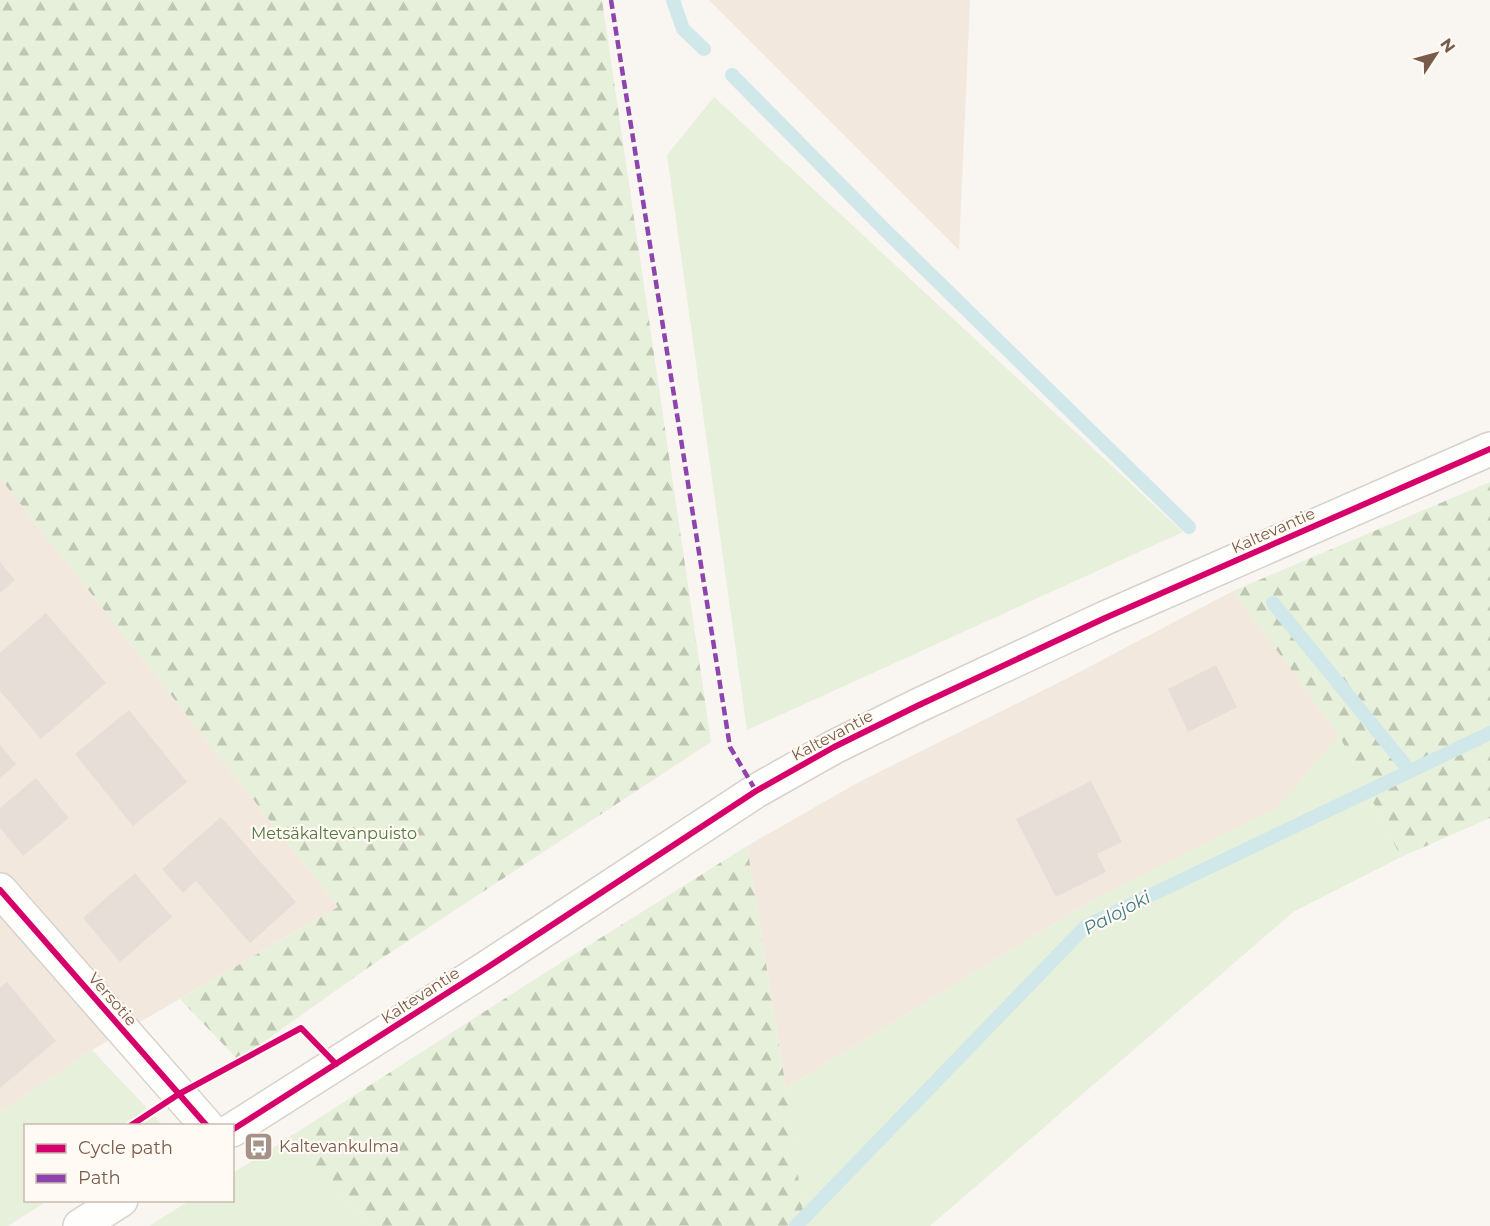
<svg xmlns="http://www.w3.org/2000/svg" width="1490" height="1226" font-family="Montserrat,sans-serif">
<defs>
<pattern id="forest-firs" width="22" height="20" patternUnits="userSpaceOnUse" patternTransform="scale(1.5)"><rect width="22" height="20" fill="#e7f0db"/><path d="M5 1l3.5 6h-7zM16 11l3.5 6h-7z" fill="#c0c6b4"/></pattern>
</defs>
<rect width="100%" height="100%" fill="#f9f5f0"/>
<path fill="#f2e8de" d="M 709,0 L 970,0 L 959,250 Z
M 0,478 L 338,907 L 92,1050 L 0,1113 Z
M 1233,591 L 1339,735 L 1354,765 L 1277,808 L 1093,900 L 786,1088 L 747,846 L 859,782 L 1068,678 Z"/>
<path fill="#e7f0db" d="M 714,97 L 1183,532 L 747,730 L 667,155 Z
M 1339,735 L 1401,857 L 1293,912 L 930,1226 L 805,1226 L 786,1088 L 1093,900 L 1277,808 Z
M 92,1050 L 163,1125 L 26,1126 L 26,1200 L 47,1201 L 8,1226 L 0,1226 L 0,1113 Z
M 282,1142 L 370,1226 L 149,1226 L 189,1201 L 232,1200 L 233,1173 Z"/>
<path fill="url(#forest-firs)" d="M 0,0 L 602,0 L 711,742 L 379,960 L 238,1060 L 180,999 L 338,907 L 0,478 Z
M 1490,482 L 1490,818 L 1401,857 L 1339,735 L 1233,591 Z
M 747,846 L 786,1088 L 805,1226 L 370,1226 L 282,1142 L 532,981 Z"/>
<g fill="none" stroke-linecap="round" stroke-linejoin="round">
<path stroke="#d0e8ea" stroke-width="14" d="M 673,0 L 683,29 L 704,49
M 732,75 L 885,230 L 1189,527
M 1273,603 L 1410,771
M 796,1226 L 1086,926 L 1490,733"/>
</g>
<path fill="#e6ded7" d="M 0,562 L 15,580 L 0,593 Z
M 46,613 L 106,683 L 41,739 L 0,691 L 0,653 Z
M 1216,665 L 1237,707 L 1188,732 L 1168,689 Z
M 129,710 L 187,782 L 133,826 L 75,754 Z
M 0,745 L 16,764 L 0,778 Z
M 36,778 L 69,818 L 23,856 L 0,828 L 0,808 Z
M 1091,781 L 1122,842 L 1097,854 L 1106,872 L 1056,897 L 1016,819 Z
M 221,817 L 296,902 L 250,943 L 196,881 L 183,893 L 162,869 Z
M 135,873 L 172,917 L 120,962 L 83,918 Z
M 7,982 L 56,1041 L 0,1088 L 0,988 Z"/>
<g fill="none" stroke-linecap="round" stroke-linejoin="round">
<defs>
<path id="minor" d="M 0,890 L 207,1126
M 232,1130 L 488,967 L 756,791 L 834,747 L 917,706 L 1105,618 L 1490,449
M 80,1226 L 121,1200"/>
</defs>
<use href="#minor" stroke="#d7d1cb" stroke-width="36"/>
<use href="#minor" stroke="#fefefd" stroke-width="33"/>
<path stroke="#8e44ad" stroke-width="4.5" stroke-dasharray="9 4.5" stroke-linecap="butt" d="M 611,0 L 730,747 L 756,791"/>
<defs>
<path id="cycleway" d="M 0,890 L 207,1126
M 130,1126 L 179,1094 L 301,1028 L 336,1064
M 232,1130 L 488,967 L 756,791 L 834,747 L 917,706 L 1105,618 L 1490,449"/>
</defs>
<use href="#cycleway" stroke="#fffaf3" stroke-width="10"/>
<use href="#cycleway" stroke="#d6006c" stroke-width="6"/>
</g>
<defs>
<symbol id="bus-square" viewBox="-11 -11 22 22"><rect x="-9" y="-9" width="18" height="18" rx="4" fill="#a69286" stroke="#fffaf3"/><path d="M-5-6H5V4H4V6H2V4H-2V6H-4V4H-5ZM-3.5-4V0h7V-4ZM-3.5 1.2v1.5H-2V1.2ZM2 1.2v1.5H3.5V1.2Z" fill="#fff"/></symbol>
</defs>
<g fill-rule="evenodd">
<use href="#bus-square" x="242" y="1130" width="33" height="33"/>
</g>
<g text-anchor="middle" stroke-width="4.5" stroke-linejoin="round" paint-order="stroke">
<g font-size="16" fill="#7a5c4d" stroke="#fffaf3">
<text transform="translate(1273 530) rotate(-24)" y="6">Kaltevantie</text>
<text transform="translate(832 735) rotate(-28)" y="6">Kaltevantie</text>
<text transform="translate(420 995) rotate(-33)" y="6">Kaltevantie</text>
<text transform="translate(113 999) rotate(49)" y="6">Versotie</text>
</g>
<g font-size="16" fill="#537a41" stroke="#fffaf3">
<text x="334" y="839">Metsäkaltevanpuisto</text>
</g>
<g font-size="16" fill="#7a5c4d" stroke="#fffaf3" text-anchor="start">
<text x="279" y="1152">Kaltevankulma</text>
</g>
<g font-size="18" font-style="italic" fill="#437c86" stroke="#fffaf3">
<text transform="translate(1117 913) rotate(-28)" y="6">Palojoki</text>
</g>
</g>
<rect x="24" y="1124" width="210" height="78" fill="#fffaf3" stroke="#cabbb1" stroke-width="1.5"/>
<rect x="36" y="1144" width="30" height="9" fill="#d6006c" stroke="#cabbb1" stroke-width="1.5"/>
<text x="78" y="1154" font-size="18" fill="#7a5c4d">Cycle path</text>
<rect x="36" y="1174" width="30" height="9" fill="#8e44ad" stroke="#cabbb1" stroke-width="1.5"/>
<text x="78" y="1184" font-size="18" fill="#7a5c4d">Path</text>
<g transform="translate(1436 54) rotate(54)" stroke="#fffaf3" stroke-width="4.5" paint-order="stroke">
<path d="M0-4.5L10 22L0 15L-10 22Z" fill="#7a5c4d"/>
<text y="-9" font-size="16" font-weight="bold" text-anchor="middle" fill="#7a5c4d">N</text>
</g>
</svg>
